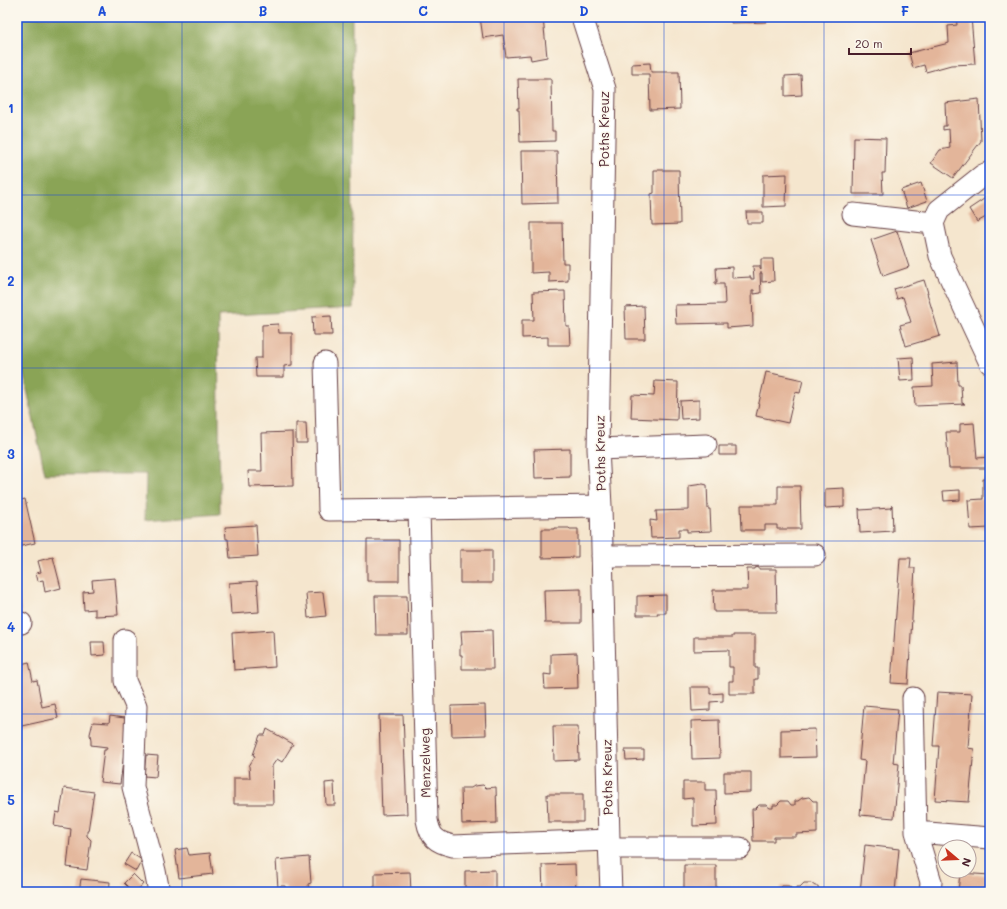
<svg xmlns="http://www.w3.org/2000/svg" width="1007" height="909" font-family="Mali,sans-serif">
<rect width="100%" height="100%" fill="#fbf7ec"/>
<filter id="ink" filterUnits="userSpaceOnUse"><feTurbulence type="fractalNoise" baseFrequency=".025" numOctaves="2"/><feDisplacementMap in="SourceGraphic" scale="8" xChannelSelector="R" yChannelSelector="G"/><feConvolveMatrix kernelMatrix="1 2 1 2 8 2 1 2 1" color-interpolation-filters="sRGB"/></filter>
<filter id="wash" filterUnits="userSpaceOnUse"><feTurbulence type="fractalNoise" baseFrequency=".012" numOctaves="4" result="noise"/><feDisplacementMap in="SourceGraphic" scale="16" xChannelSelector="R" yChannelSelector="G"/><feGaussianBlur stdDeviation="0.9" result="paint"/><feColorMatrix in="noise" values="0 0 0 0 0 0 0 0 0 0 0 0 0 0 0 0 0 1.4 0 .05"/><feComposite in="paint" operator="in"/></filter>
<g filter="url(#wash)">
<rect width="100%" height="100%" fill="#f5e6ce"/>
<path fill="#8aa456" stroke="#6a6240" d="M 17,17 L 352,17 L 353,308 L 218,316 L 220,514 L 145,520 L 146,474 L 45,474 L 17,343 Z"/>
<g id="blocks">
<path fill="#e3b59a" d="M 480,17 L 527,17 L 527,20 L 543,18 L 547,57 L 531,60 L 530,55 L 506,57 L 503,35 L 483,38 Z
M 731,17 L 766,17 L 766,22 L 731,23 Z
M 956,17 L 971,17 L 975,64 L 951,65 L 926,72 L 924,65 L 913,68 L 909,53 L 949,43 L 948,26 L 957,25 Z
M 650,63 L 651,72 L 679,72 L 680,109 L 650,110 L 649,74 L 632,74 L 632,64 Z
M 801,75 L 802,95 L 785,96 L 785,76 Z
M 518,79 L 551,79 L 552,131 L 555,131 L 555,141 L 520,142 L 519,110 L 517,110 L 517,108 L 519,108 Z
M 979,99 L 981,141 L 953,178 L 931,163 L 940,150 L 950,148 L 949,129 L 943,130 L 943,126 L 946,126 L 945,103 Z
M 854,137 L 886,138 L 885,173 L 882,173 L 883,194 L 853,194 Z
M 521,151 L 557,151 L 558,203 L 522,204 Z
M 654,170 L 679,170 L 680,224 L 652,225 L 651,194 L 654,193 Z
M 787,174 L 786,206 L 763,207 L 763,175 Z
M 921,183 L 927,201 L 907,208 L 901,190 Z
M 990,195 L 990,223 L 986,217 L 977,222 L 969,209 Z
M 746,212 L 763,212 L 763,223 L 747,223 Z
M 531,223 L 562,223 L 563,263 L 568,263 L 568,281 L 549,282 L 549,272 L 531,273 Z
M 897,231 L 909,267 L 883,276 L 871,240 Z
M 761,259 L 773,259 L 774,281 L 762,282 L 762,273 L 760,273 L 761,293 L 754,294 L 754,290 L 752,290 L 753,326 L 727,328 L 727,323 L 676,324 L 675,305 L 725,304 L 724,284 L 715,284 L 715,282 L 717,282 L 716,268 L 732,267 L 732,278 L 751,277 L 751,279 L 754,279 L 753,266 L 760,266 L 760,269 L 761,270 Z
M 924,280 L 928,293 L 927,293 L 940,336 L 906,346 L 900,325 L 911,322 L 903,297 L 897,299 L 894,289 Z
M 565,291 L 566,326 L 569,326 L 570,345 L 548,345 L 548,337 L 522,338 L 522,320 L 534,320 L 533,292 Z
M 644,306 L 645,339 L 626,339 L 625,307 Z
M 331,316 L 332,335 L 313,335 L 312,317 Z
M 278,324 L 279,333 L 292,333 L 292,365 L 284,366 L 284,377 L 256,377 L 255,358 L 262,358 L 262,325 Z
M 913,357 L 914,380 L 900,381 L 898,358 Z
M 957,362 L 958,385 L 961,385 L 962,403 L 965,404 L 915,406 L 914,387 L 933,386 L 932,364 Z
M 766,372 L 803,380 L 800,393 L 795,392 L 788,423 L 756,416 Z
M 655,381 L 678,382 L 677,420 L 631,418 L 632,395 L 654,396 Z
M 699,400 L 699,418 L 681,419 L 680,401 Z
M 296,423 L 306,423 L 307,443 L 296,443 Z
M 974,423 L 977,458 L 990,457 L 990,468 L 949,468 L 946,432 L 960,432 L 960,424 Z
M 292,432 L 293,486 L 249,487 L 248,471 L 262,471 L 261,433 Z
M 719,446 L 736,446 L 736,455 L 719,455 Z
M 570,449 L 570,477 L 535,478 L 534,450 Z
M 983,479 L 990,479 L 990,528 L 970,529 L 968,500 L 983,499 Z
M 703,484 L 707,485 L 708,509 L 710,509 L 711,531 L 687,532 L 687,529 L 679,529 L 679,537 L 651,538 L 650,520 L 657,521 L 656,511 L 689,510 L 689,486 Z
M 778,486 L 800,486 L 801,529 L 777,529 L 777,525 L 765,525 L 765,530 L 742,530 L 741,505 L 778,505 Z
M 844,488 L 844,507 L 825,508 L 825,489 Z
M 960,490 L 960,500 L 944,501 L 943,491 Z
M 25,499 L 35,543 L 17,547 L 17,501 Z
M 892,505 L 893,531 L 860,533 L 859,508 L 860,510 L 891,508 Z
M 256,525 L 258,556 L 230,558 L 228,539 L 226,539 L 225,527 Z
M 554,528 L 569,528 L 570,529 L 578,529 L 578,557 L 542,558 L 542,529 L 554,529 Z
M 367,540 L 399,540 L 399,581 L 367,581 Z
M 460,550 L 492,550 L 492,583 L 460,583 Z
M 53,557 L 61,588 L 45,592 L 43,580 L 38,581 L 36,573 L 41,572 L 38,561 Z
M 900,558 L 911,558 L 910,568 L 915,568 L 908,684 L 891,683 Z
M 759,567 L 759,569 L 776,569 L 777,612 L 714,612 L 713,590 L 748,590 L 747,569 L 755,569 L 755,568 Z
M 115,578 L 118,615 L 95,616 L 95,609 L 84,610 L 83,592 L 93,591 L 92,580 Z
M 257,581 L 259,612 L 231,614 L 229,583 Z
M 581,589 L 581,623 L 545,623 L 544,590 Z
M 17,591 L 18,591 L 23,619 L 17,620 Z
M 323,592 L 326,616 L 308,618 L 306,593 Z
M 666,595 L 666,613 L 657,613 L 658,615 L 637,615 L 637,596 Z
M 375,596 L 407,596 L 408,635 L 376,635 Z
M 273,630 L 275,667 L 234,670 L 232,633 Z
M 492,630 L 493,669 L 462,669 L 462,655 L 460,655 L 460,645 L 462,645 L 461,631 Z
M 733,635 L 755,635 L 755,668 L 758,668 L 758,679 L 755,679 L 755,694 L 729,694 L 729,681 L 733,681 L 733,667 L 729,667 L 729,650 L 694,651 L 694,637 L 733,637 Z
M 91,642 L 104,642 L 105,655 L 92,656 Z
M 577,653 L 578,688 L 545,689 L 544,674 L 551,675 L 551,654 Z
M 29,662 L 33,681 L 37,680 L 42,707 L 55,704 L 58,718 L 17,727 L 17,665 Z
M 691,687 L 710,687 L 710,694 L 723,693 L 723,701 L 710,702 L 710,710 L 692,711 Z
M 937,692 L 972,694 L 968,748 L 974,749 L 969,802 L 935,800 L 939,746 L 933,746 Z
M 485,705 L 486,735 L 452,736 L 451,706 Z
M 864,706 L 898,709 L 893,763 L 899,764 L 894,818 L 860,815 L 865,761 L 859,760 Z
M 379,715 L 403,715 L 407,814 L 382,815 Z
M 110,716 L 132,719 L 124,754 L 120,784 L 100,782 L 104,750 L 106,750 L 107,747 L 91,745 L 91,741 L 90,734 L 93,722 L 109,723 Z
M 719,720 L 720,758 L 692,759 L 691,721 Z
M 553,726 L 578,726 L 579,760 L 554,761 Z
M 267,729 L 293,744 L 282,762 L 277,759 L 272,766 L 273,804 L 234,804 L 234,778 L 250,778 L 249,766 L 255,756 L 253,755 L 260,735 L 265,735 Z
M 815,729 L 816,757 L 781,758 L 781,730 Z
M 625,750 L 644,750 L 644,759 L 626,760 Z
M 146,755 L 158,756 L 156,777 L 144,776 Z
M 724,772 L 751,772 L 751,792 L 724,793 Z
M 334,782 L 335,805 L 326,805 L 325,783 Z
M 683,782 L 705,782 L 705,790 L 716,790 L 717,825 L 693,826 L 693,798 L 683,799 Z
M 483,785 L 486,788 L 496,787 L 497,823 L 462,824 L 461,788 L 471,788 L 474,786 Z
M 64,788 L 94,792 L 88,831 L 87,831 L 87,836 L 91,840 L 87,870 L 67,867 L 71,829 L 54,826 L 56,812 L 60,813 Z
M 547,794 L 583,794 L 583,822 L 548,822 Z
M 809,797 L 813,801 L 817,801 L 817,833 L 796,834 L 796,837 L 774,837 L 774,841 L 753,841 L 752,809 L 755,809 L 759,805 L 766,805 L 770,808 L 773,808 L 773,805 L 777,805 L 781,801 L 788,801 L 791,805 L 795,805 L 795,801 L 798,801 L 802,798 Z
M 865,845 L 899,849 L 895,892 L 860,892 Z
M 187,848 L 189,855 L 210,853 L 213,874 L 179,878 L 175,850 Z
M 131,853 L 142,860 L 136,871 L 124,864 Z
M 309,857 L 311,883 L 308,884 L 309,892 L 286,892 L 285,886 L 280,886 L 280,888 L 278,888 L 276,860 Z
M 575,864 L 576,892 L 543,892 L 542,865 Z
M 684,865 L 716,865 L 716,892 L 684,892 Z
M 495,870 L 495,892 L 465,892 L 465,871 Z
M 410,872 L 411,892 L 374,892 L 373,887 L 375,887 L 375,873 Z
M 960,873 L 990,875 L 990,892 L 958,892 Z
M 133,874 L 143,884 L 136,892 L 133,892 L 124,883 Z
M 81,879 L 110,882 L 109,892 L 79,892 Z
M 804,883 L 811,883 L 815,886 L 818,886 L 819,892 L 775,892 L 775,890 L 779,890 L 782,886 L 789,886 L 793,890 L 797,890 L 797,887 L 800,887 Z
M 761,890 L 768,890 L 770,892 L 759,892 Z"/>
</g>
</g>
<g filter="url(#ink)">
<use href="#blocks" fill-opacity="0" stroke="#643d43" stroke-width="1"/>
<g fill="none" stroke-linecap="round" stroke-linejoin="round">
<defs>
<path id="minor" d="M 582,17 L 605,89 L 598,449 L 601,506 L 609,840 L 611,892
M 990,172 L 983,175 L 939,210 L 933,223 L 940,256 L 990,363
M 853,214 L 933,223
M 325,363 L 329,510 L 419,509
M 598,449 L 706,445
M 601,506 L 419,509 L 427,820 C 430,837 436,842 453,846 L 609,840
M 602,556 L 815,555
M 17,623 L 21,623
M 125,640 L 125,681 L 136,706 L 133,787 L 155,871 L 159,892
M 913,698 L 916,832 L 931,882 L 930,892
M 916,832 L 990,838
M 609,848 L 740,848"/>
</defs>
<use href="#minor" stroke="#643d43" stroke-width="23"/>
<use href="#minor" stroke="#fff" stroke-width="21"/>
</g>
</g>
<path fill="none" stroke="#1d4ed8" stroke-width="1" stroke-opacity="0.55" d="M 182,17 L 182,892M 343,17 L 343,892M 504,17 L 504,892M 664,17 L 664,892M 824,17 L 824,892M 17,195 L 990,195M 17,368 L 990,368M 17,541 L 990,541M 17,714 L 990,714"/>
<g text-anchor="middle" stroke-width="3" stroke-linejoin="round" paint-order="stroke">
<g font-size="13" fill="#4a1f2b" stroke="#fbf7ec">
<text transform="translate(604 129) rotate(-90)" y="5">Poths Kreuz</text>
<text transform="translate(600 453) rotate(-91)" y="5">Poths Kreuz</text>
<text transform="translate(425 763) rotate(-91)" y="5">Menzelweg</text>
<text transform="translate(607 777) rotate(-91)" y="5">Poths Kreuz</text>
</g>
</g>
<rect width="1007" height="909" fill="none" stroke="#fbf7ec" stroke-width="44"/>
<g transform="translate(957 859) rotate(109)"><circle r="19" fill="#fbf7ec" stroke="#b4a19f"/>
<path d="M0-3L7 15L0 10L-7 15Z" fill="#c8321e"/>
<text y="-6" font-size="11" font-weight="bold" text-anchor="middle" fill="#4a1f2b">N</text>
</g>
<path d="M849 48v6h62v-6" fill="none" stroke="#4a1f2b" stroke-width="2"/>
<text x="855" y="48" font-size="12" fill="#4a1f2b" stroke="#fbf7ec" stroke-width="3" paint-order="stroke">20 m</text>
<rect x="22" y="22" width="963" height="865" fill="none" stroke="#1d4ed8" stroke-width="1.5"/>
<g font-size="13" text-anchor="middle" font-weight="bold" fill="#1d4ed8">
<text x="102" y="16">A</text>
<text x="263" y="16">B</text>
<text x="423" y="16">C</text>
<text x="584" y="16">D</text>
<text x="744" y="16">E</text>
<text x="905" y="16">F</text>
<text x="11" y="113">1</text>
<text x="11" y="286">2</text>
<text x="11" y="459">3</text>
<text x="11" y="632">4</text>
<text x="11" y="805">5</text>
</g>
</svg>
